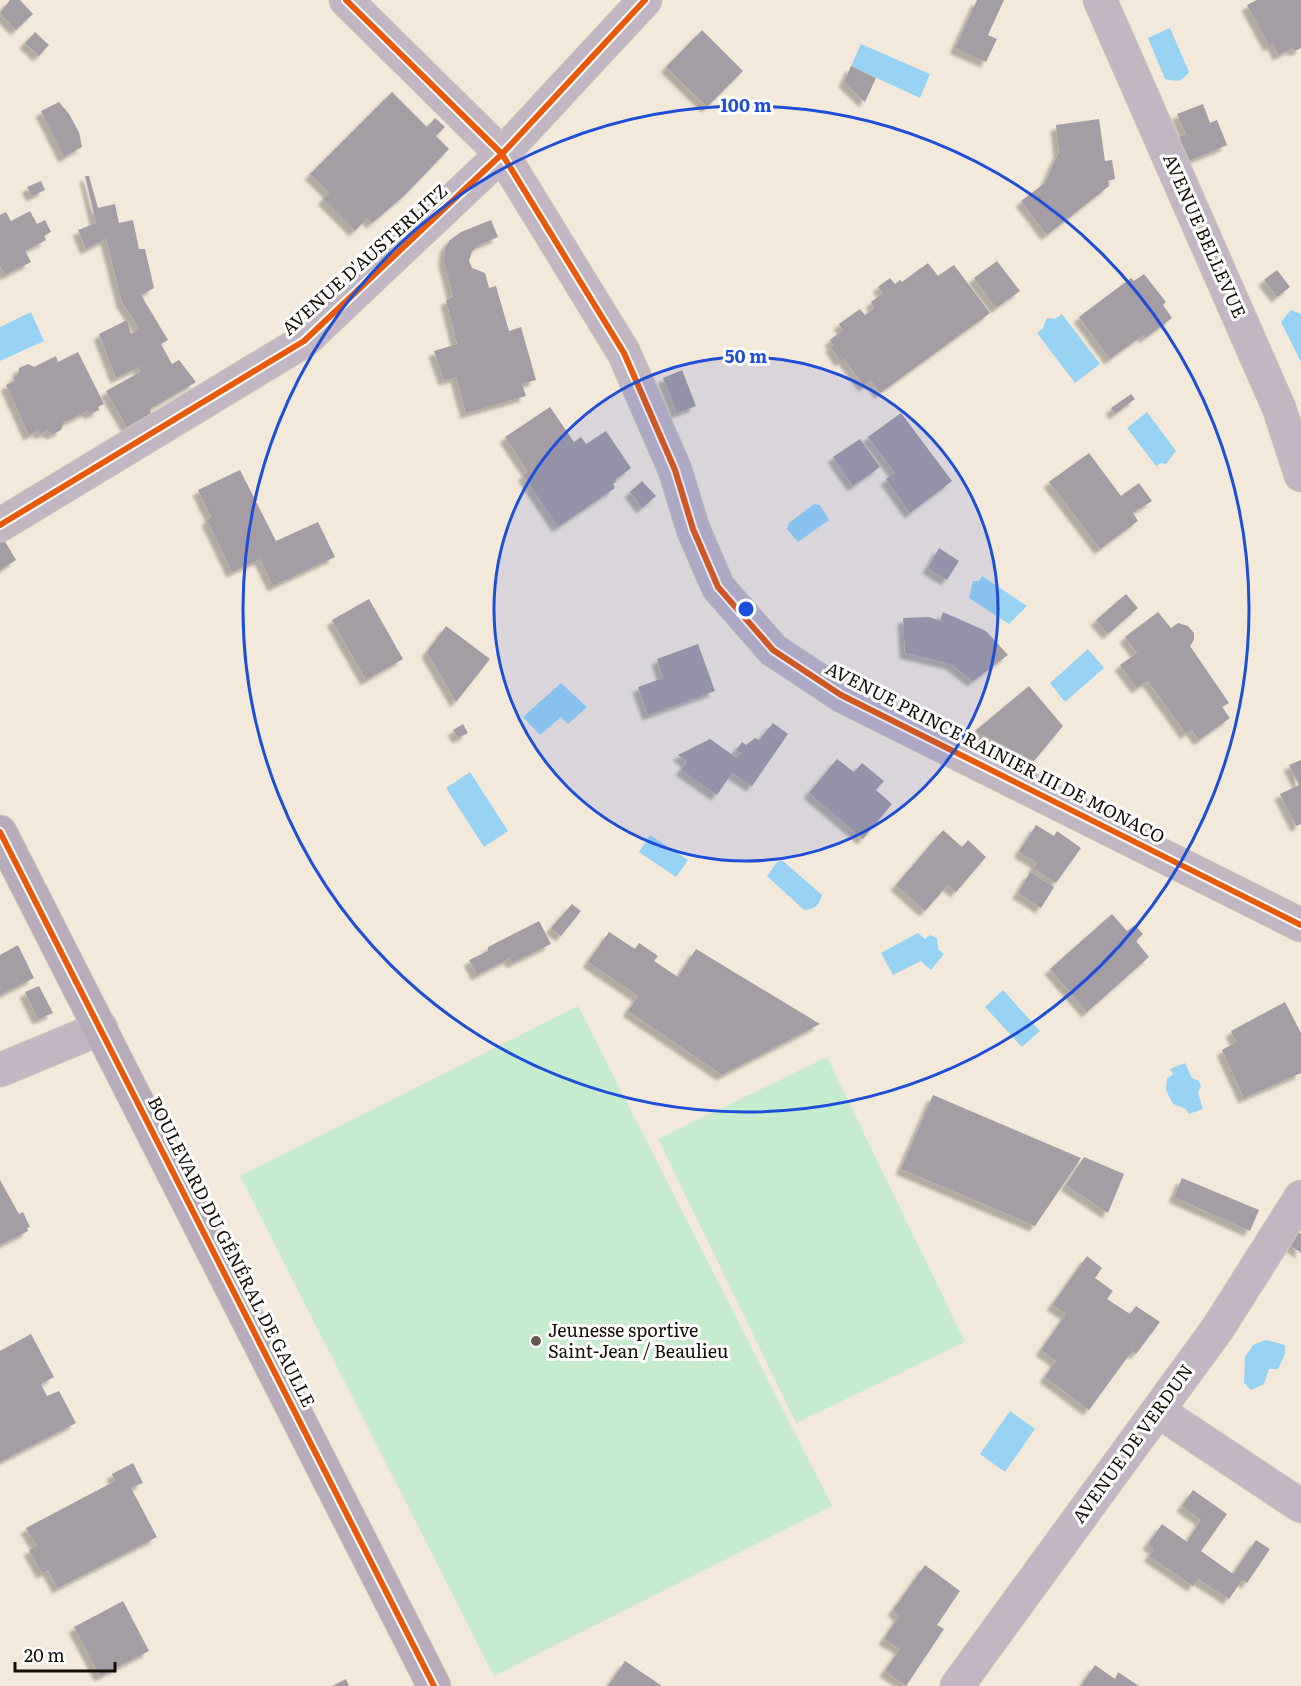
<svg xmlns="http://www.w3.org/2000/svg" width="1301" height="1686" font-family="Literata,serif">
<defs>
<filter id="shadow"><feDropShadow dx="-5.5" dy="5.5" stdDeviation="1.5" flood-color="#0004"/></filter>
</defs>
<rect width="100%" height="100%" fill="#f3e9db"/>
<path fill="#c6ebce" d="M 578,1006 L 832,1506 L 494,1676 L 240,1176 Z
M 827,1057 L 965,1342 L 796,1423 L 658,1139 Z"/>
<path fill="#98d2f2" d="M 1170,28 L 1189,72 C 1182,82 1177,82 1165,79 L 1148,38 Z
M 861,44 L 930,74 L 920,98 L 851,66 Z
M 1291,310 L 1301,314 L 1301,362 L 1281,322 Z
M 31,312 L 44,341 L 0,361 L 0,327 Z
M 1062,314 L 1100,364 L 1075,383 L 1037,333 L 1043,328 L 1047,318 L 1055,319 Z
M 1147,412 L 1176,451 L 1166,464 L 1161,463 L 1156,466 L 1127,428 Z
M 814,504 L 820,505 L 829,520 L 798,542 L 787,529 L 789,523 Z
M 982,576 L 1027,606 L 1009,624 L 969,598 L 973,581 L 979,581 Z
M 1088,649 L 1104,668 L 1065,702 L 1050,683 Z
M 561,683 L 587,707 L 568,724 L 561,717 L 540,735 L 523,717 Z
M 470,772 L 508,831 L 484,847 L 446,788 Z
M 650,835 L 688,860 L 676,877 L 639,852 Z
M 778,861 L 783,861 L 822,895 C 819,906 815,909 804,910 L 767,876 Z
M 918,933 L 925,939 L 930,935 L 937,938 L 938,949 L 944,954 L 931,970 L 921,961 L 893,975 L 881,953 Z
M 1003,990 L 1040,1031 L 1022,1047 L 985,1007 Z
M 1185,1063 L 1192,1078 L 1199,1081 L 1201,1086 L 1198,1093 L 1203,1109 L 1189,1114 L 1186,1109 L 1173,1104 L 1166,1090 L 1167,1079 L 1173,1074 L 1170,1069 Z
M 1266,1340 L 1285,1345 L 1285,1354 L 1278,1369 L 1269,1369 L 1264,1384 L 1251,1390 L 1244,1383 L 1245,1357 L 1253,1345 Z
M 1010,1411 L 1035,1429 L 1005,1472 L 980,1454 Z"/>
<path fill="#a49da3" filter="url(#shadow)" d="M 10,0 L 20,0 L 33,14 L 16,30 L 0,13 Z
M 977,0 L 1004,0 L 988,35 L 997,39 L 986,62 L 955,48 Z
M 1257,0 L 1301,0 L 1301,48 L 1295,51 L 1293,48 L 1278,55 L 1273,44 L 1269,46 L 1247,5 Z
M 702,30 L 743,71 L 707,107 L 666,67 Z
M 35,32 L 49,45 L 39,56 L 25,43 Z
M 851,66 L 876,78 L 865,102 L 844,82 Z
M 392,92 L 427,127 L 435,118 L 445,127 L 436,136 L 449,149 L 405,195 L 372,223 L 367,218 L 355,231 L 323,199 L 329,193 L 310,174 Z
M 59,102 L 69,114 L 79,132 L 82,147 L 64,157 L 41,111 Z
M 1203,104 L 1210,123 L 1217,120 L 1227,145 L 1189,161 L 1179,137 L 1186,134 L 1177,114 Z
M 1099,119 L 1105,161 L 1112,160 L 1115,179 L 1108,181 L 1109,186 L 1047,235 L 1021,201 L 1045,183 L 1059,152 L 1056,125 Z
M 85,176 L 89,176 L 98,208 L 115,204 L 119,223 L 133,220 L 139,249 L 145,249 L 154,288 L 141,295 L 168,340 L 161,344 L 172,364 L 179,360 L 196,382 L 150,409 L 151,414 L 127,427 L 106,391 L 140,372 L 139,367 L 116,378 L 99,334 L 127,320 L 131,334 L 139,329 L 122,302 L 106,239 L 86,249 L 78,230 L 96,223 Z
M 41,181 L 45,190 L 32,196 L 27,187 Z
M 30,211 L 37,224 L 45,220 L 51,232 L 44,236 L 46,240 L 25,251 L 31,262 L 5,275 L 0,266 L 0,215 L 6,212 L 11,221 Z
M 491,220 L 498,237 L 479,245 L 472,251 L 469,261 L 472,268 L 485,273 L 489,288 L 496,286 L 509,331 L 521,327 L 536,380 L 522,384 L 526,396 L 466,413 L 456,377 L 444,380 L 434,351 L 457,344 L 446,300 L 453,297 L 444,261 L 445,248 L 450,240 L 461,232 Z
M 997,261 L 1020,291 L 996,308 L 974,278 Z
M 928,263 L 938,276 L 954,265 L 990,313 L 880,393 L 871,381 L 864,386 L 844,359 L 840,361 L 831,347 L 833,345 L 830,340 L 843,330 L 839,324 L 860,309 L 865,315 L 874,308 L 871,302 L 883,293 L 878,287 L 890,278 L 895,284 L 900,280 L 902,282 Z
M 1277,270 L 1290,287 L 1277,297 L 1264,280 Z
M 1144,274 L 1166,302 L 1163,305 L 1172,318 L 1145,338 L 1143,335 L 1110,359 L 1079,317 L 1131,278 L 1134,281 Z
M 78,352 L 104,404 L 98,407 L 99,410 L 90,414 L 88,411 L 63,423 L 61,430 L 53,434 L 47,431 L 40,434 L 38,430 L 29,435 L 6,385 L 15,381 L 13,377 L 18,375 L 19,368 L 28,364 L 34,367 L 56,356 L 58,362 Z
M 682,370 L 696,406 L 677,413 L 663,378 Z
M 1131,394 L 1135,399 L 1115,414 L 1111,408 Z
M 550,407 L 574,442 L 581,437 L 586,444 L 606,431 L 631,468 L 615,480 L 617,481 L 613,484 L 615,488 L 558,527 L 523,475 L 528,472 L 505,437 Z
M 901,413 L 952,481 L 910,513 L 886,479 L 895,473 L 868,437 Z
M 860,439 L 880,467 L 853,486 L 833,457 Z
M 1089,453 L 1121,496 L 1139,483 L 1152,501 L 1133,513 L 1138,521 L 1100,549 L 1049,482 Z
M 240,470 L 276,541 L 318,522 L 335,557 L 273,586 L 260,559 L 232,572 L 207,520 L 211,517 L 198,490 Z
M 642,481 L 656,496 L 642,508 L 630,492 Z
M 3,538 L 16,560 L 0,570 L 0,540 Z
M 939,548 L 959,561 L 947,580 L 928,568 Z
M 1126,594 L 1138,608 L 1108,634 L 1096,620 Z
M 369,599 L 403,659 L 366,680 L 332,620 Z
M 943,612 L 986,631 L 1008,655 L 973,681 L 951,664 L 905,653 L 903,618 L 929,617 L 940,621 Z
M 1158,612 L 1171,628 L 1178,623 L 1188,626 L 1194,633 L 1194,640 L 1190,646 L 1229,703 L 1222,707 L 1230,718 L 1199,740 L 1191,729 L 1186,734 L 1148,681 L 1137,688 L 1120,665 L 1137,653 L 1125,637 Z
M 446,626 L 490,659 L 456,702 L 427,652 Z
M 698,644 L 715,691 L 648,715 L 638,687 L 663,678 L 657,659 Z
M 1029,686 L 1063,726 L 1034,761 L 975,731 Z
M 773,723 L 788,734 L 752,786 L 732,773 L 717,795 L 681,770 L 687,762 L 678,755 L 710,739 L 737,758 L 741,753 L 736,750 L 742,742 L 746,745 L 755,738 L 759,740 Z
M 463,724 L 468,733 L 458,738 L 453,730 Z
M 837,759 L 854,772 L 862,763 L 884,781 L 876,790 L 892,804 L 863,839 L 809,793 Z
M 1301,760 L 1301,824 L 1296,826 L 1280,794 L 1299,785 L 1289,765 Z
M 1036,825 L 1054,836 L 1057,831 L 1081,848 L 1056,883 L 1033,868 L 1037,863 L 1019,852 Z
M 943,830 L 962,847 L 968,840 L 986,857 L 956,892 L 948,885 L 925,911 L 896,885 Z
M 1030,872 L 1054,887 L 1041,908 L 1018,893 Z
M 572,904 L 581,911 L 561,936 L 551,928 Z
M 1112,914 L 1127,931 L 1135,925 L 1143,934 L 1136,941 L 1149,957 L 1087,1012 L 1050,969 Z
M 539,921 L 551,944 L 512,963 L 510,958 L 477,975 L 469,960 L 488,951 L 488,947 Z
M 609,932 L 635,949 L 639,943 L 658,956 L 654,961 L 678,977 L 696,949 L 820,1024 L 722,1075 L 628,1011 L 638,996 L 588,962 Z
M 18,945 L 34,978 L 0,995 L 0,955 Z
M 39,986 L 53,1013 L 38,1019 L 25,992 Z
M 1285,1002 L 1301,1033 L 1301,1073 L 1244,1098 L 1222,1050 L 1236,1042 L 1231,1031 Z
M 933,1095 L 1081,1158 L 1035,1226 L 901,1169 Z
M 1084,1157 L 1124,1174 L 1108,1213 L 1066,1185 Z
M 1182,1178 L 1259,1210 L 1250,1231 L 1174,1197 Z
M 0,1180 L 19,1214 L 23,1212 L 30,1227 L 27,1228 L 28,1231 L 0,1245 Z
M 1297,1231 L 1301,1234 L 1301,1253 L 1288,1244 Z
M 1087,1256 L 1102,1268 L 1095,1278 L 1113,1291 L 1107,1299 L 1130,1314 L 1136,1306 L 1160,1322 L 1136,1354 L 1132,1351 L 1089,1410 L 1045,1377 L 1056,1361 L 1041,1350 L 1066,1314 L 1052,1305 Z
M 31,1334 L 54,1377 L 41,1384 L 47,1396 L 59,1391 L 76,1423 L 0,1462 L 0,1351 Z
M 133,1463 L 143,1483 L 131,1488 L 157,1537 L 58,1588 L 48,1570 L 42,1573 L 29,1550 L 37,1546 L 26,1528 L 115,1481 L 112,1474 Z
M 1193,1490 L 1227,1514 L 1201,1551 L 1233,1574 L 1256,1540 L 1270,1549 L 1247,1583 L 1242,1580 L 1229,1599 L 1198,1579 L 1193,1586 L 1149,1556 L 1154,1549 L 1148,1544 L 1162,1524 L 1187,1542 L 1201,1520 L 1182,1506 Z
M 925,1565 L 960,1591 L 937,1625 L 944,1629 L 906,1686 L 885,1671 L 900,1649 L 884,1639 L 899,1616 L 893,1610 Z
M 123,1601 L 149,1651 L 100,1676 L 74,1627 Z
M 625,1661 L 662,1686 L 608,1686 Z
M 1095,1665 L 1115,1679 L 1118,1672 L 1139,1686 L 1081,1686 Z
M 346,1679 L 349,1686 L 332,1686 Z"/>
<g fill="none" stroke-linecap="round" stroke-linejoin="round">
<defs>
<path id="street" d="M 346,0 L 502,154 L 624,353 L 675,470 L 693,529 L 718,587 L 773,650 L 841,695 L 1301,925
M 1100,0 L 1279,408 L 1301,475
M 0,525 L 304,341 L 502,154 L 645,0
M 0,1070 L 101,1028
M 1158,1411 L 1301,1506
M 957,1686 L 1218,1328 L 1301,1197"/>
<path id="secondary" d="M 0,832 L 434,1686"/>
</defs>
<use href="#street" stroke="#cec5ba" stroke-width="35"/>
<use href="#secondary" stroke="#cec5ba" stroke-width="35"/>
<use href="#street" stroke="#c1b6c2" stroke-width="33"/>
<use href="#secondary" stroke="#b8abba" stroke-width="33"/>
<defs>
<path id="cycleway" d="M 346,0 L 502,154 L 624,353 L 675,470 L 693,529 L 718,587 L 773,650 L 841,695 L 1301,925
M 0,525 L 304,341 L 502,154 L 645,0
M 0,832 L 434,1686"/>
</defs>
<use href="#cycleway" stroke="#fff" stroke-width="10"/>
<use href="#cycleway" stroke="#e8590c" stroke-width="6"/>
</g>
<circle cx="746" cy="609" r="252" fill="#1d4ed8" fill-opacity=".12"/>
<g fill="none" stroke="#1d4ed8" stroke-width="3">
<circle cx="746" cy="609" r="252"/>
<circle cx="746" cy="609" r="503"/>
</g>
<circle fill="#625a4f" stroke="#fff" stroke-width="2" cx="536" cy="1341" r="6"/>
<g text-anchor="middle" stroke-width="6" stroke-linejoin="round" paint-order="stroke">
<g font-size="18" fill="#140d04" stroke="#fff">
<text transform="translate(1204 236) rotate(66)" y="6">AVENUE BELLEVUE</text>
<text transform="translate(365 260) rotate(-42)" y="6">AVENUE D'AUSTERLITZ</text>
<text transform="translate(995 753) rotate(27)" y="6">AVENUE PRINCE RAINIER III DE MONACO</text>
<text transform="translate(231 1252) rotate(63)" y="6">BOULEVARD DU GÉNÉRAL DE GAULLE</text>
<text transform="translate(1133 1444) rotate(-54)" y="6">AVENUE DE VERDUN</text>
</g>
<g font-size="18" fill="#140d04" stroke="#fff" text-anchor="start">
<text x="548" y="1337">Jeunesse sportive<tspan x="548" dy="21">Saint-Jean / Beaulieu</tspan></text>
</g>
</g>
<circle cx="746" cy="609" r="9" fill="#1d4ed8" stroke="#fff" stroke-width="3"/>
<g font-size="18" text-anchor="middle" font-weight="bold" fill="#1d4ed8" stroke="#fff" stroke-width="6" stroke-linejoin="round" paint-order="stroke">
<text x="746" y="112">100 m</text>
<text x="746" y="363">50 m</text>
</g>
<path d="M15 1662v9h100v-9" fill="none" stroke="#140d04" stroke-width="3"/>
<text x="24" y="1662" font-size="18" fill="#140d04" stroke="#ffffff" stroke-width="4.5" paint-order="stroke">20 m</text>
</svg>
